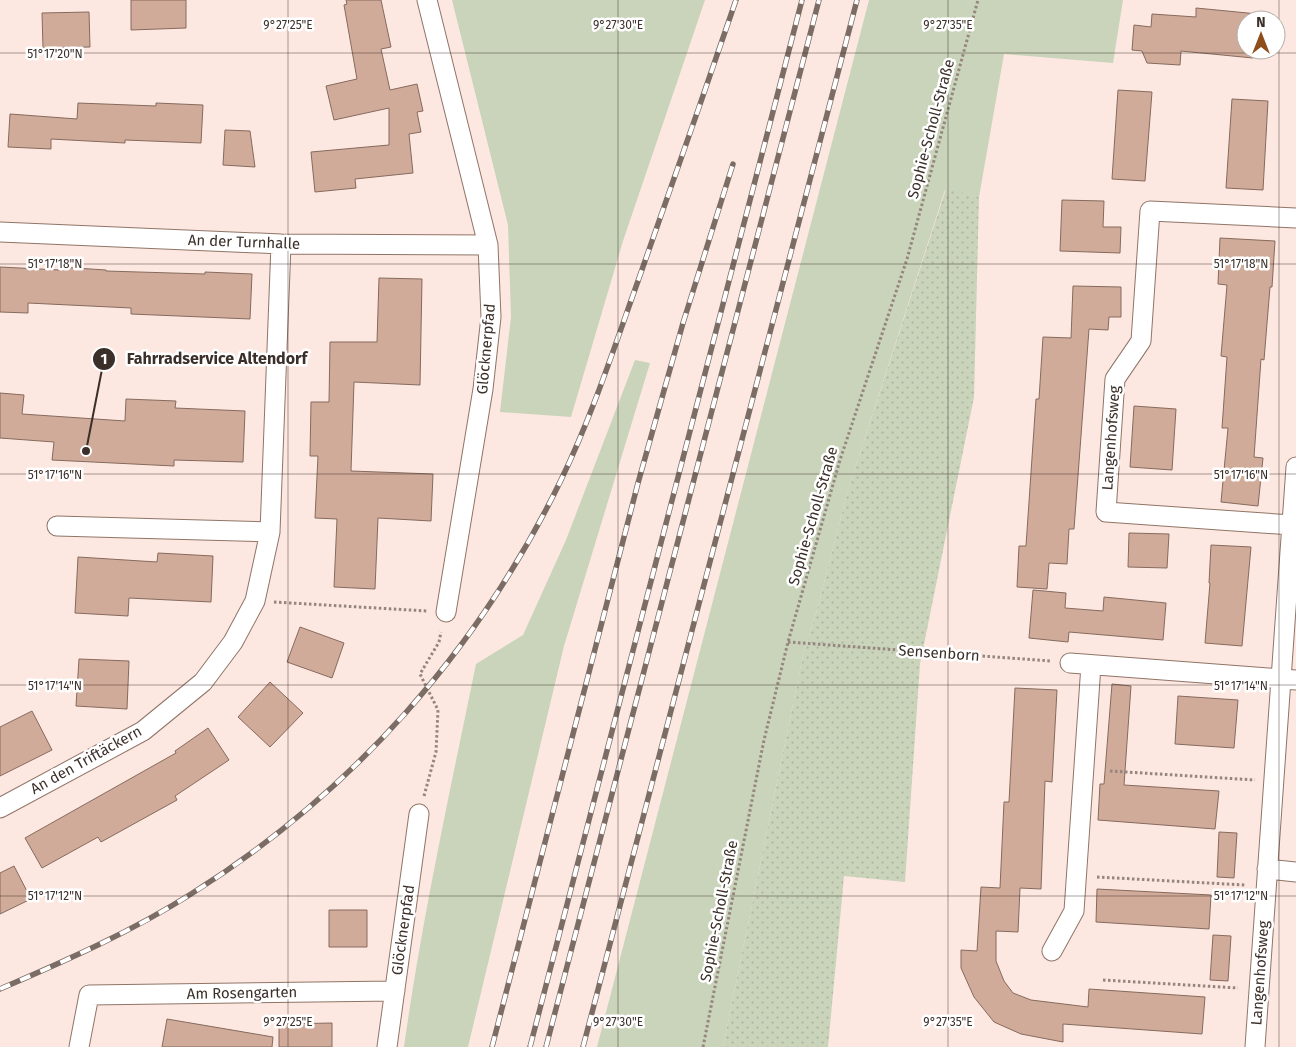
<svg xmlns="http://www.w3.org/2000/svg" width="1296" height="1047" font-family="'Fira Sans',sans-serif">
<defs>
<pattern id="park-dots" width="8" height="8" patternUnits="userSpaceOnUse" patternTransform="scale(1.25)"><rect width="8" height="8" fill="#c9d4ba"/><path d="M2 2h.1M6 6h.1" fill="none" stroke="#aeb6a0" stroke-width="1.8" stroke-linecap="round"/></pattern>
</defs>
<rect width="100%" height="100%" fill="#fce8e0"/>
<path fill="#c9d4ba" d="M 452,0 L 705,0 L 623,241 L 571,417 L 500,412 L 511,317 L 508,225 Z
M 869,0 L 1123,0 L 1113,63 L 1004,54 L 979,197 L 945,190 L 848,490 L 817,610 L 803,655 L 723,1047 L 597,1047 Z
M 635,360 L 650,363 L 564,646 L 468,1047 L 404,1047 C 422,918 450,791 476,664 L 523,635 L 566,540 Z"/>
<path fill="url(#park-dots)" d="M 946,189 L 979,197 L 974,397 L 920,664 L 905,882 L 844,876 L 828,1047 L 723,1047 L 803,655 L 817,610 L 848,490 Z"/>
<path fill="#d1ab99" stroke="#866a5e" d="M 131,0 L 186,0 L 186,28 L 131,30 Z
M 346,0 L 381,0 L 391,47 L 381,49 L 390,90 L 417,84 L 423,111 L 417,112 L 421,132 L 409,134 L 413,173 L 355,179 L 356,188 L 315,192 L 311,152 L 389,145 L 389,108 L 334,120 L 326,86 L 357,79 L 344,5 L 347,4 Z
M 1196,8 L 1258,14 L 1257,20 L 1246,20 L 1246,50 L 1254,50 L 1253,58 L 1181,51 L 1180,65 L 1147,63 L 1142,51 L 1132,50 L 1134,25 L 1151,27 L 1152,14 L 1196,17 Z
M 89,12 L 90,47 L 43,48 L 42,13 Z
M 1118,90 L 1152,92 L 1145,181 L 1112,179 Z
M 1232,99 L 1268,101 L 1263,190 L 1226,188 Z
M 78,103 L 156,106 L 156,103 L 203,105 L 201,143 L 125,140 L 125,143 L 51,139 L 51,149 L 8,147 L 10,114 L 77,119 Z
M 225,130 L 250,131 L 255,167 L 223,165 Z
M 1062,200 L 1104,201 L 1103,227 L 1121,227 L 1120,253 L 1060,251 Z
M 1220,238 L 1275,241 L 1272,287 L 1270,287 L 1264,360 L 1261,359 L 1254,457 L 1263,458 L 1258,506 L 1221,502 L 1228,428 L 1222,428 L 1227,357 L 1221,356 L 1227,285 L 1218,284 Z
M 0,267 L 60,270 L 60,267 L 106,270 L 106,271 L 205,274 L 205,272 L 252,274 L 250,319 L 131,314 L 131,308 L 28,303 L 28,313 L 0,312 Z
M 379,278 L 422,279 L 420,385 L 354,382 L 351,471 L 433,474 L 431,521 L 378,518 L 375,589 L 334,587 L 337,519 L 315,518 L 318,456 L 310,456 L 311,402 L 329,402 L 330,342 L 377,342 Z
M 1073,286 L 1121,287 L 1121,317 L 1109,317 L 1108,330 L 1089,329 L 1074,529 L 1069,529 L 1067,564 L 1049,563 L 1047,589 L 1017,587 L 1019,546 L 1026,546 L 1036,399 L 1039,399 L 1043,337 L 1071,338 Z
M 0,393 L 24,395 L 22,414 L 125,421 L 126,399 L 176,401 L 175,408 L 245,411 L 243,462 L 174,460 L 174,466 L 52,460 L 54,442 L 0,438 Z
M 1134,406 L 1176,409 L 1172,470 L 1130,467 Z
M 1129,533 L 1169,534 L 1167,568 L 1128,567 Z
M 1211,545 L 1251,547 L 1242,646 L 1205,643 L 1210,583 L 1209,583 Z
M 158,553 L 213,556 L 211,602 L 129,598 L 128,616 L 75,613 L 78,557 L 157,562 Z
M 1033,590 L 1066,593 L 1065,608 L 1103,611 L 1104,597 L 1166,603 L 1163,640 L 1069,632 L 1068,642 L 1029,638 Z
M 300,627 L 344,643 L 332,678 L 287,662 Z
M 79,659 L 129,661 L 127,709 L 76,706 Z
M 270,682 L 303,713 L 270,747 L 238,717 Z
M 1112,684 L 1131,686 L 1124,785 L 1219,791 L 1215,829 L 1098,820 L 1100,784 L 1104,784 Z
M 1015,688 L 1057,690 L 1052,782 L 1045,781 L 1041,889 L 1020,888 L 1018,932 L 996,931 L 996,961 L 1004,981 L 1013,993 L 1031,1000 L 1088,1007 L 1089,989 L 1205,997 L 1202,1034 L 1063,1024 L 1063,1042 L 1021,1034 L 994,1022 L 974,997 L 961,968 L 961,950 L 977,951 L 981,887 L 1000,888 L 1004,802 L 1009,802 Z
M 1178,696 L 1238,700 L 1234,748 L 1175,744 Z
M 32,711 L 52,750 L 0,776 L 0,727 Z
M 208,728 L 229,760 L 175,796 L 177,800 L 101,842 L 98,837 L 42,868 L 25,838 L 176,753 L 175,751 Z
M 1219,832 L 1237,833 L 1234,878 L 1217,877 Z
M 14,866 L 31,899 L 0,914 L 0,873 Z
M 1097,889 L 1211,895 L 1209,929 L 1096,922 Z
M 329,910 L 367,910 L 367,947 L 329,947 Z
M 1213,935 L 1231,936 L 1228,981 L 1210,980 Z
M 167,1019 L 273,1037 L 272,1047 L 162,1047 Z
M 332,1023 L 332,1047 L 279,1047 L 279,1024 Z"/>
<g fill="none" stroke-linecap="round" stroke-linejoin="round">
<defs>
<path id="street" d="M 427,0 L 488,245 L 491,317 L 483,389 L 446,612
M 0,232 L 281,244 L 488,245
M 1292,525 L 1106,512 L 1115,379 L 1141,341 L 1150,211 L 1296,218
M 57,526 L 270,532
M 1070,663 L 1296,680
M 0,808 L 143,731 L 203,682 L 233,642 L 255,601 L 270,532 L 281,244
M 1267,869 L 1296,872
M 1052,951 L 1074,911 L 1091,665
M 79,1047 L 89,995 L 395,991
M 387,1047 L 419,814
M 1255,1047 L 1296,467"/>
</defs>
<use href="#street" stroke="#907467" stroke-width="21"/>
<path stroke="#95857e" stroke-width="3" stroke-dasharray="2.5 2.5" stroke-linecap="butt" d="M 274,602 L 427,611
M 788,642 L 1051,661
M 1110,771 L 1255,780
M 424,796 L 436,752 L 438,710 L 420,674 L 439,642 L 441,632
M 1097,877 L 1245,885
M 1103,980 L 1238,988
M 703,1047 L 764,740 L 788,642 L 840,460 L 907,259 L 978,0"/>
<use href="#street" stroke="#fff" stroke-width="19"/>
<defs>
<path id="rail" d="M 0,989 C 65,961 131,932 191,894 C 352,793 478,651 561,480 C 592,416 614,348 638,281 C 671,187 704,94 736,0
M 492,1047 L 638,483 L 683,323 L 733,164
M 530,1047 L 802,0
M 546,1047 L 819,0
M 583,1047 L 857,0"/>
</defs>
<use href="#rail" stroke="#7b6d66" stroke-width="5.5"/>
<use href="#rail" stroke="#fff" stroke-width="4" stroke-dasharray="11" stroke-linecap="butt"/>
</g>
<path fill="none" stroke="#3b2f29" stroke-width="1" stroke-opacity="0.45" d="M 288,0 L 288,1047M 618,0 L 618,1047M 948,0 L 948,1047M 1279,0 L 1279,1047M 0,53 L 1296,53M 0,264 L 1296,264M 0,474 L 1296,474M 0,685 L 1296,685M 0,896 L 1296,896"/>
<g text-anchor="middle" stroke-width="5" stroke-linejoin="round" paint-order="stroke">
<g font-size="15" fill="#3b2f29" stroke="#fff">
<text transform="translate(931 129) rotate(-75)" y="5">Sophie-Scholl-Straße</text>
<text transform="translate(244 242) rotate(2)" y="5">An der Turnhalle</text>
<text transform="translate(486 349) rotate(-85)" y="5">Glöcknerpfad</text>
<text transform="translate(1111 438) rotate(-86)" y="5">Langenhofsweg</text>
<text transform="translate(813 516) rotate(-74)" y="5">Sophie-Scholl-Straße</text>
<text transform="translate(939 653) rotate(4)" y="5">Sensenborn</text>
<text transform="translate(86 760) rotate(-29)" y="5">An den Triftäckern</text>
<text transform="translate(719 911) rotate(-79)" y="5">Sophie-Scholl-Straße</text>
<text transform="translate(403 930) rotate(-82)" y="5">Glöcknerpfad</text>
<text transform="translate(1260 973) rotate(-86)" y="5">Langenhofsweg</text>
<text transform="translate(242 993) rotate(-1)" y="5">Am Rosengarten</text>
</g>
</g>
<g font-size="12" text-anchor="middle" fill="#3b2f29" stroke="#fff" stroke-width="5" stroke-linejoin="round" paint-order="stroke">
<text x="288" y="29">9°27'25"E</text>
<text x="618" y="29">9°27'30"E</text>
<text x="948" y="29">9°27'35"E</text>
<text x="55" y="58">51°17'20"N</text>
<text x="55" y="268">51°17'18"N</text>
<text x="1241" y="268">51°17'18"N</text>
<text x="55" y="479">51°17'16"N</text>
<text x="1241" y="479">51°17'16"N</text>
<text x="55" y="690">51°17'14"N</text>
<text x="1241" y="690">51°17'14"N</text>
<text x="55" y="900">51°17'12"N</text>
<text x="1241" y="900">51°17'12"N</text>
<text x="288" y="1026">9°27'25"E</text>
<text x="618" y="1026">9°27'30"E</text>
<text x="948" y="1026">9°27'35"E</text>
</g>
<path fill="none" stroke="#3b2f29" stroke-width="2" d="M86 451L104 359"/>
<g fill="#3b2f29" stroke="#fff" stroke-width="2">
<circle cx="86" cy="451" r="5"/>
<circle cx="104" cy="359" r="12"/>
</g>
<g font-size="15" text-anchor="middle" font-weight="bold" fill="#fff">
<text x="104" y="364">1</text>
</g>
<g font-size="16" text-anchor="middle" font-weight="bold" fill="#3b2f29" stroke="#fff" stroke-width="5" stroke-linejoin="round" paint-order="stroke">
<text x="217" y="364">Fahrradservice Altendorf</text>
</g>
<g transform="translate(1261 35)"><circle r="24" fill="#ffffff" stroke="#b1aca9"/>
<path d="M0-4L9 19L0 12L-9 19Z" fill="#8f4d1b"/>
<text y="-8" font-size="14" font-weight="bold" text-anchor="middle" fill="#3b2f29">N</text>
</g>
</svg>
